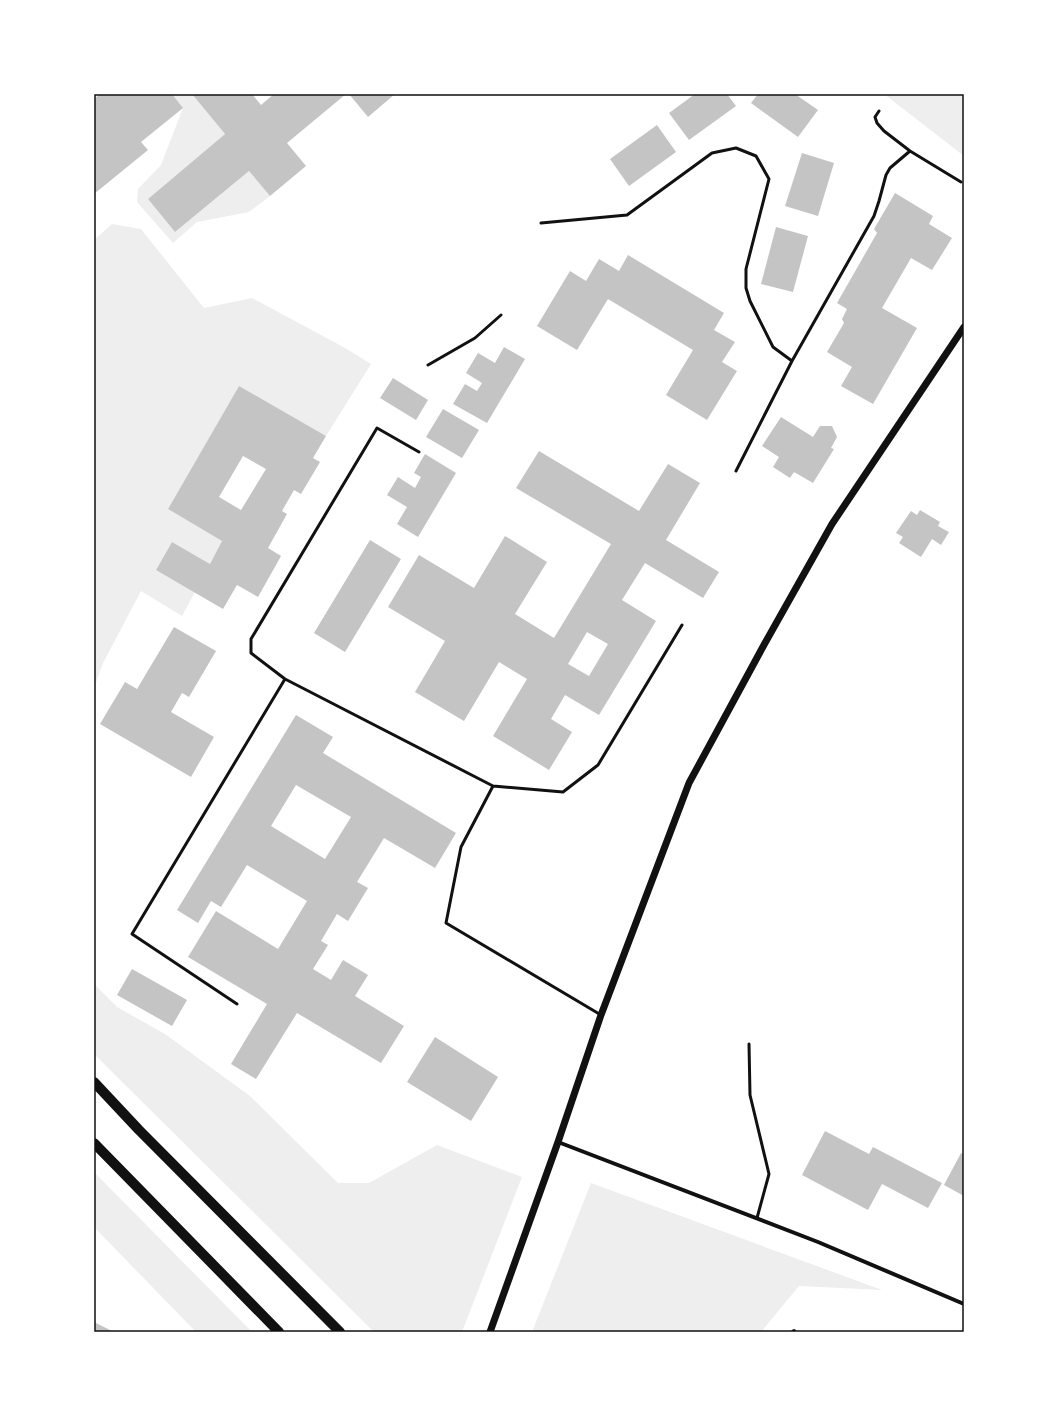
<svg xmlns="http://www.w3.org/2000/svg" width="1058" height="1426" font-family="Quicksand,sans-serif">
<rect width="100%" height="100%" fill="#fff"/>
<path fill="#eee" d="M 172,94 L 192,94 L 225,134 L 148,199 L 175,232 L 249,171 L 270,196 L 249,212 L 197,222 L 173,243 L 137,202 L 138,189 L 161,165 L 183,108 Z
M 884,94 L 964,94 L 964,156 Z
M 112,224 L 141,229 L 204,308 L 252,298 L 347,349 L 371,364 L 326,436 L 239,386 L 168,509 L 222,541 L 210,564 L 172,542 L 156,570 L 195,592 L 182,616 L 141,591 L 103,663 L 94,688 L 94,240 Z
M 94,984 L 117,1007 L 165,1034 L 250,1096 L 338,1183 L 369,1183 L 437,1145 L 522,1177 L 462,1332 L 374,1332 L 94,1054 Z
M 94,1172 L 252,1332 L 196,1332 L 94,1227 Z
M 591,1183 L 882,1290 L 799,1286 L 761,1332 L 532,1332 Z"/>
<path fill="#c4c4c4" fill-rule="evenodd" d="M 100,94 L 172,94 L 183,108 L 141,142 L 148,150 L 94,194 L 94,99 Z
M 192,94 L 252,94 L 261,105 L 274,94 L 346,94 L 287,143 L 306,166 L 270,196 L 249,171 L 175,232 L 148,199 L 225,134 Z
M 349,94 L 395,94 L 368,117 Z
M 695,94 L 727,94 L 736,106 L 689,140 L 669,113 Z
M 758,94 L 795,94 L 818,110 L 798,137 L 751,103 Z
M 657,125 L 676,152 L 629,186 L 610,159 Z
M 802,153 L 834,163 L 818,216 L 785,206 Z
M 895,193 L 933,216 L 929,224 L 952,238 L 932,270 L 911,258 L 882,308 L 917,328 L 873,404 L 841,386 L 852,367 L 827,352 L 844,323 L 842,319 L 847,309 L 837,303 L 877,233 L 874,229 Z
M 776,227 L 808,236 L 793,292 L 761,284 Z
M 628,255 L 724,313 L 714,330 L 735,342 L 722,362 L 737,371 L 707,420 L 666,395 L 693,350 L 608,299 L 577,350 L 537,326 L 570,271 L 586,281 L 599,259 L 619,271 Z
M 504,347 L 525,359 L 487,423 L 453,404 L 465,384 L 477,391 L 482,383 L 466,373 L 478,353 L 495,363 Z
M 393,378 L 428,400 L 416,420 L 380,398 Z
M 239,386 L 326,436 L 313,458 L 320,462 L 301,494 L 294,490 L 282,511 L 287,514 L 268,548 L 281,556 L 258,597 L 237,585 L 223,609 L 156,570 L 172,542 L 210,564 L 222,541 L 168,509 ZM 243,456 L 266,469 L 241,510 L 219,497 Z
M 443,409 L 479,430 L 462,458 L 426,437 Z
M 781,417 L 813,437 L 820,426 L 832,426 L 837,437 L 831,448 L 834,449 L 813,483 L 794,472 L 790,478 L 773,467 L 779,457 L 762,446 Z
M 539,451 L 639,511 L 668,464 L 700,483 L 666,540 L 719,572 L 703,598 L 645,563 L 622,600 L 656,621 L 599,715 L 565,695 L 551,719 L 572,732 L 549,770 L 493,736 L 527,679 L 499,662 L 464,721 L 415,692 L 445,641 L 388,607 L 419,555 L 474,588 L 505,536 L 547,562 L 515,614 L 554,638 L 611,544 L 516,488 ZM 587,632 L 608,644 L 589,676 L 568,664 Z
M 425,454 L 456,473 L 418,537 L 397,524 L 407,507 L 387,495 L 398,477 L 415,488 L 421,477 L 414,473 Z
M 920,510 L 940,522 L 938,526 L 949,532 L 941,545 L 932,539 L 921,557 L 899,543 L 903,537 L 896,533 L 911,511 L 917,515 Z
M 370,540 L 401,559 L 345,652 L 314,633 Z
M 174,627 L 216,651 L 189,697 L 182,693 L 171,712 L 214,737 L 191,777 L 100,724 L 125,682 L 137,689 Z
M 296,715 L 333,737 L 323,753 L 456,833 L 435,868 L 384,838 L 357,882 L 368,888 L 348,921 L 337,914 L 321,941 L 328,945 L 313,969 L 331,980 L 343,960 L 368,975 L 355,996 L 404,1026 L 381,1063 L 297,1013 L 256,1079 L 231,1064 L 267,1004 L 188,957 L 216,911 L 278,949 L 307,901 L 247,865 L 221,907 L 211,901 L 198,923 L 177,910 ZM 296,785 L 351,817 L 325,859 L 271,826 Z
M 132,969 L 187,1000 L 172,1026 L 117,995 Z
M 435,1037 L 498,1077 L 471,1121 L 407,1082 Z
M 825,1131 L 869,1154 L 873,1147 L 942,1183 L 928,1208 L 882,1184 L 868,1210 L 802,1175 Z
M 961,1153 L 964,1155 L 964,1196 L 944,1185 Z
M 94,1322 L 114,1332 L 94,1332 Z"/>
<g fill="none" stroke-linecap="round" stroke-linejoin="round">
<path stroke="#111" stroke-width="3" d="M 879,111 L 875,117 L 877,123 L 884,131 L 910,151 L 961,182
M 541,223 L 627,215 L 712,153 L 736,148 L 756,156 L 769,179 L 746,269 L 746,288 L 750,301 L 773,347 L 792,361 L 736,471
M 792,361 L 874,216 L 879,201 L 886,175 L 890,168 L 910,151
M 428,365 L 475,338 L 501,315
M 419,452 L 377,428 L 251,639 L 251,653 L 285,679 L 493,786 L 461,847 L 446,923 L 601,1015
M 493,786 L 563,792 L 598,765 L 682,625
M 237,1004 L 132,934 L 285,679
M 749,1044 L 750,1095 L 769,1174 L 757,1218"/>
<path stroke="#111" stroke-width="4" d="M 558,1142 L 818,1242 L 964,1304
M 793,1332 L 794,1331"/>
<path stroke="#111" stroke-width="7" d="M 490,1332 L 558,1142 L 601,1015 L 689,783 L 765,643 L 832,524 L 964,327"/>
<path stroke="#111" stroke-width="10" d="M 94,1082 L 139,1130 L 340,1332
M 94,1143 L 279,1332"/>
</g>
<rect width="1058" height="1426" fill="none" stroke="#ffffff" stroke-width="190"/>
<rect x="95" y="95" width="868" height="1236" fill="none" stroke="#111" stroke-width="1.5"/>
</svg>
